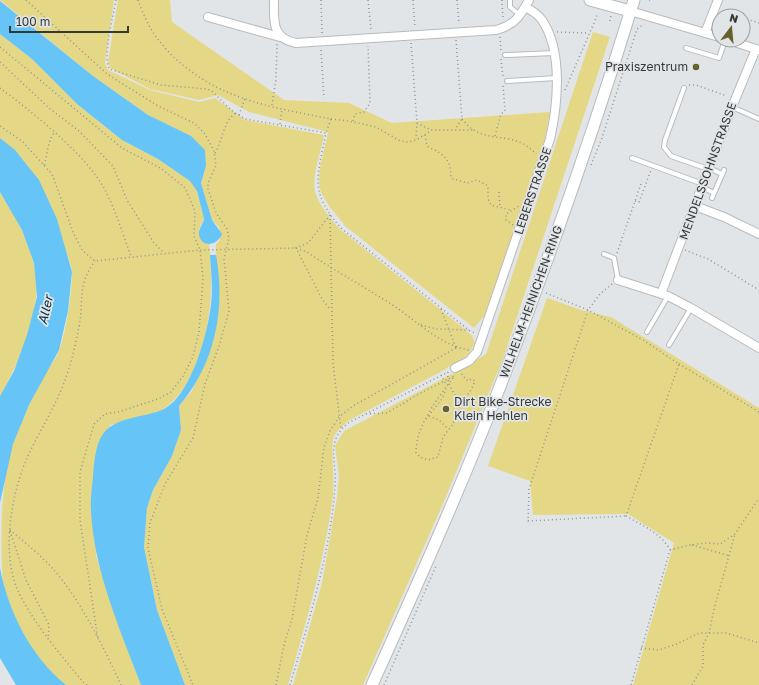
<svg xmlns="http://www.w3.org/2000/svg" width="759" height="685" font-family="'Golos Text',sans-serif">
<rect width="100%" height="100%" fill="#e2e5e7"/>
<path fill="#e4d887" d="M 0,0 L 114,0 L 105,63 L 108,70 L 150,90 L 199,102 L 215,98 L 245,120 L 324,135 C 321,152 312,174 315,191 C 318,204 332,221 341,230 L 467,331 L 472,336 L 475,343 L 468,355 L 444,370 L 348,421 C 343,426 337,430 334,437 C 330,447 335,480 333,495 C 325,560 306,622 288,685 L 185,685 L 157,610 L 144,547 L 147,508 L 153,490 L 172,456 L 181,430 L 179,406 L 192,391 L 213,341 L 216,244 L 220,240 L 219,227 L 212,220 L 201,183 L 206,166 L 168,126 L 148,115 L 93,76 Z
M 118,0 L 170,0 L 172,22 L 284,100 L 349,103 L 392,123 L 550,112 L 545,138 L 485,315 L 474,328 L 345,226 C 337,215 326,204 321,192 C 315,174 325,150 328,132 L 249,112 L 218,95 L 199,100 L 150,89 L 110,68 L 108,62 Z
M 593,32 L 610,37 L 503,359 L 445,499 L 363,685 L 293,685 L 322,583 L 337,497 L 339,476 L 335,446 L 344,431 L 467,366 L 486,354 Z
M 0,34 L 32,59 L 77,104 L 122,140 L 158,159 L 191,181 L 197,191 L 204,219 L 199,229 L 203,241 L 209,244 C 215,295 210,373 166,407 C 157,414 123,422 110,425 L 96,555 L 110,601 L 141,685 L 66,685 C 36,662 11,621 3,584 C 0,546 0,480 13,443 C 21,419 33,397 45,375 C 50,366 57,357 60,348 C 67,325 71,298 72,274 C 72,265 66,253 64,245 C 51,200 37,168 0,138 Z
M 0,192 C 19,219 41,265 36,298 C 32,332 17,366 0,396 Z
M 547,298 L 581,310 L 611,317 L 759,408 L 759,685 L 633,685 L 674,543 L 628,514 L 533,515 L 530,481 L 488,466 Z"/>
<path fill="#66c5f6" d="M 0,1 L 93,76 L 148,115 L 191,136 L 205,150 L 206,166 L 201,183 L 212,220 L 222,234 C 218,245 202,249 199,235 C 198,229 203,225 204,219 L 197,191 L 190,181 L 158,159 L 122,140 L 77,104 L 32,59 L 0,34 Z
M 0,138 L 15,150 L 39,180 L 57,219 L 72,272 L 68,311 L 59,350 L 29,405 L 13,444 L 0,503 L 0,396 L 14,371 L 27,335 L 37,297 L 34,263 L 22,230 L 0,192 Z
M 210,255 L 216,255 C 226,309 215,364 179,406 L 181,430 L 172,456 L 153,490 L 147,508 L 144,547 L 157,610 L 185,685 L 141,685 C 120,629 94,571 91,511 C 90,500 92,488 93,477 C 94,464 95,445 103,434 C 116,416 145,418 164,409 C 191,395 208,333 211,304 C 213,288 211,271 210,255 Z
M 0,568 C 8,611 31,657 66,685 L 16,685 L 0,658 Z"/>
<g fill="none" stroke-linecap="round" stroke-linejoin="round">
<defs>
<path id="lane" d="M 510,0 L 510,7 L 520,15
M 686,48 L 719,58 L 725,40
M 505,55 L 554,53
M 507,81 L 556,78
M 684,88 L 665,140 L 664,147 L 671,156 L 708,169
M 732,107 L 759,119
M 632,158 L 703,184
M 709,168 L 722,174
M 702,187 L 714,193
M 712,198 L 724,170
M 604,254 L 614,258 L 618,280
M 647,332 L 668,296
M 669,345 L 691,308"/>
<path id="street" d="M 274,0 C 274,20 271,38 296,43 L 496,30 C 515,25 520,16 529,0
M 630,11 L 719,37
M 208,17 L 280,37
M 705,33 L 718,0
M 728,40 L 759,50
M 695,206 L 724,217 L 759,234
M 618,280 L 668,296 L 691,308 L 759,348
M 661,294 L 732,107 L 756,49
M 455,368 L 469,361 L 477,352 L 550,139 C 558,104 563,51 542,20 C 538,14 531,10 525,7"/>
<path id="secondary" d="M 590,0 L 630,11
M 372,685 C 418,583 464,481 504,376 C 551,253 595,127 634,0"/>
</defs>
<use href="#lane" stroke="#b8bbbd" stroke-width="6"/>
<use href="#street" stroke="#b8bbbd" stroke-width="10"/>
<use href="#secondary" stroke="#b8bbbd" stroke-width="13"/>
<path stroke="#929495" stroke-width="1.5" stroke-dasharray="1 3" stroke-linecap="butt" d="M 26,0 L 107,74 L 158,106 L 194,123 L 205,134 L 214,151 L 216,165 L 208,183 L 208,189 L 216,213 L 227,229 L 229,238 L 224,259 L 229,311 L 219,346 L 205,384 L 193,438 L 165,484 L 150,523 L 148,548 L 162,609 L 193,685
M 116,0 C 113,18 103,52 109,69 L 161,85 L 207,89 L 212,91 L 231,110 L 245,119 L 326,133 C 317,177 309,193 342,229 L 470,331 L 475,333
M 138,0 C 143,14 151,32 161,43 C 175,62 205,83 227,92 C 259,106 296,112 331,119 L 326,133
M 321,0 L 322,34
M 368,0 L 371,30
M 413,0 L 415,28
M 457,0 L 459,24
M 502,0 L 503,20
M 649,0 L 650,0
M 722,11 L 737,16
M 743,18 L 759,23
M 610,21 L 611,15
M 557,32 L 589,33
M 500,37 L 501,51
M 456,40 L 462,119 L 456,128
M 411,43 L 417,123 L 416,139
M 0,47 L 122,148 L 162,169 L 185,188 L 195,211 L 194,236 L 200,250 L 203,278 L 199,332 L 193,357 L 183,376 L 171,392 L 158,399 L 118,412 L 105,414 L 94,424 L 80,472 L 80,520 L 98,640
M 321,50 L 324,98
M 501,59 L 503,77
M 0,62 L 49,108 L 79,131 L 113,166 L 127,200 L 154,243 L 164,253
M 689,85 L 696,85 L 727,96
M 0,88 C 32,112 87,155 105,190 C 116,211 123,235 131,256
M 565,90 L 597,16 L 599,15
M 272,105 L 276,79 L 277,44
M 239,115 L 245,98
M 331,119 L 349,121 L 376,127 L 400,141 L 408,142 L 416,140 L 432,130 L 474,130
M 462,119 C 466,123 469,128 474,130 C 495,143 514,131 536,154
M 353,121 L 355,114 L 364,112 L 370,103 L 368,46
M 417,123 L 431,130
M 280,124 L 282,108
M 0,126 L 22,141 L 52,174 L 73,232 L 82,250 L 95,261 L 200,250 L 296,248 L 307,252 C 335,271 363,286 391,304 C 416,320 439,345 469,350
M 425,135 L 427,146 C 444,155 451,158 451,178 L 467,183 L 477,180 L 488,186 L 488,199 L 491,205 L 511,210
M 495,136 L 501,114 L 505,111 L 503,85
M 215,153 C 223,140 223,121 236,113
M 44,165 C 48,153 47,143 54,133
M 591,165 L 602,138 L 637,29 L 644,24
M 499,192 L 500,207
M 635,201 L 639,202 L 651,170
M 330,215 L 333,363 L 341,429
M 330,215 L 308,243 L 296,248 L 322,299 L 330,309
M 513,225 L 506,220 L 506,214 L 519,206
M 685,250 L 708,259 L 759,290
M 617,253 L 642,181
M 612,284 L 600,294 L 588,310 L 529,489 L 528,521 L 626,516
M 546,293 L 588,310 L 643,340 L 679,364 L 626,516 C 643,526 661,533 670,550 L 631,685
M 441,309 L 456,348
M 421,325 L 437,329 L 469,330
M 679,364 L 759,412
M 448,372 C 446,388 459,396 461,411 L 457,417
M 441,375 L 447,386
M 366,414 L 387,413 L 419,394 L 454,376 C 438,399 416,424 416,453 L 420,457 L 428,460 L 438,457 L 443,437 L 453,424 L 460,405 L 471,390 L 475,381 L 471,379 L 468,381 L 462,375 L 462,373
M 429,416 L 439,420 L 448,429
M 426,419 L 442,399 L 446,389
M 10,530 C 24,542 41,555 53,569 C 80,599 104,648 121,685
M 10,531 L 26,580 L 49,625 L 48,639
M 692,545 L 730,556
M 670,550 L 690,545 L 706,543 L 720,544 L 735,534 L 759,498
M 641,648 L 659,650 L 677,644 L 699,633 L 726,633 L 759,643
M 87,685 L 83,682 C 60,654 34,624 18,591 C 1,553 11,495 27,458 C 40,429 59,402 68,371 C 73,357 76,341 79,327 C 84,300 77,285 95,261
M 276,685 L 284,645 L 292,619 L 307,535 L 318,498 L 324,447 L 330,431 L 339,417 L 353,406 L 456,348
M 290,685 C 309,620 330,554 335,487 C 337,460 325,442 348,423 L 448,372
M 384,685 L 436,566
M 692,685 L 703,666 L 703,645 L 709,633 L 714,609 L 735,534"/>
<use href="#lane" stroke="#fff" stroke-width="4"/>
<use href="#street" stroke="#fff" stroke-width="8"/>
<use href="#secondary" stroke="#fff" stroke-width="11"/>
</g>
<g fill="#67602c" stroke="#e2e5e7" stroke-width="1.5">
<circle cx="696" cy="67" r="4"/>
<circle cx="446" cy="409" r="4"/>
</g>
<g text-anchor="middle" stroke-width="3.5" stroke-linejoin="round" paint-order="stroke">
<g font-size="12" fill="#363838" stroke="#e2e5e7" text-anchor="end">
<text x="688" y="71">Praxiszentrum</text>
<text x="454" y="406" text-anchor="start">Dirt Bike-Strecke<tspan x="454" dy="14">Klein Hehlen</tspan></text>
</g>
<g font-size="12" fill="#363838" stroke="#e2e5e7">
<text transform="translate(708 171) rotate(-70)" y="4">MENDELSSOHNSTRASSE</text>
<text transform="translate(533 191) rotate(-71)" y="4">LEBERSTRASSE</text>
<text transform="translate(531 302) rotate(-70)" y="4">WILHELM-HEINICHEN-RING</text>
</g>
<g font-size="13" font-style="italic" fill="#022e42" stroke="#e2e5e7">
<text transform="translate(45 310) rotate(-77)" y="5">Aller</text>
</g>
</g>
<g transform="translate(731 28) rotate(16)"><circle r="19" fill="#e2e5e7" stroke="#9da0a1"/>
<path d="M0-3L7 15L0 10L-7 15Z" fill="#67602c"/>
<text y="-6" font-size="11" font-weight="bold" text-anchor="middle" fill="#363838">N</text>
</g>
<path d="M10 26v6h118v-6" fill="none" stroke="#363838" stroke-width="2"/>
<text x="16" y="26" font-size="12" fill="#363838" stroke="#e2e5e7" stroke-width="3" paint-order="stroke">100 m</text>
</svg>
